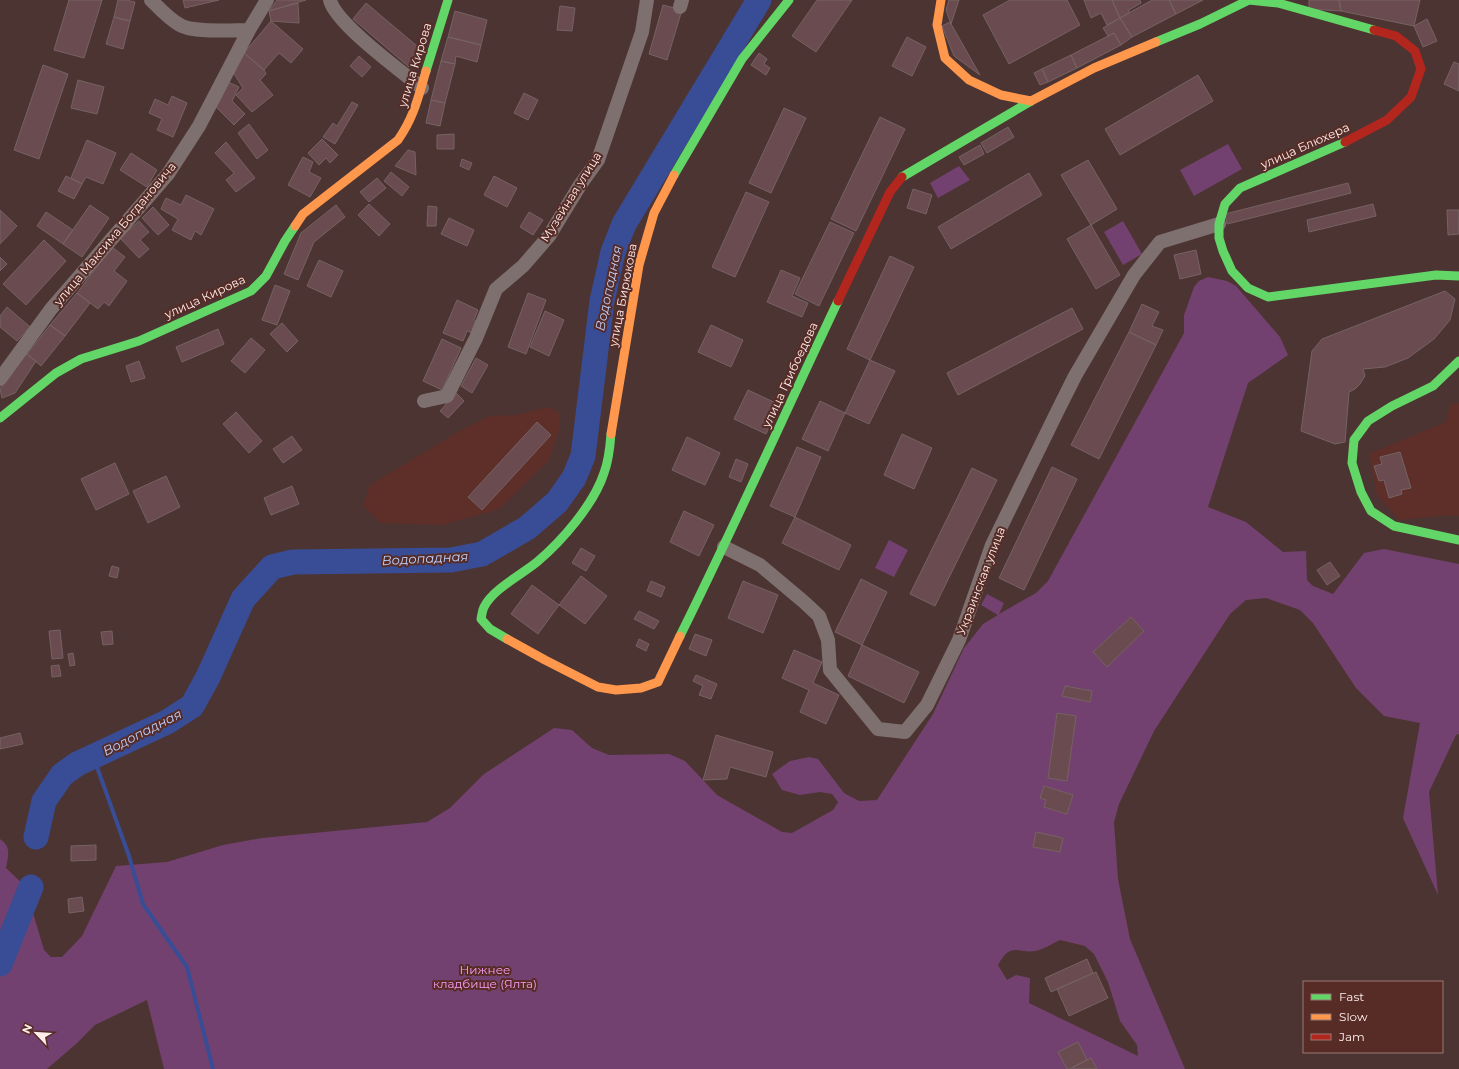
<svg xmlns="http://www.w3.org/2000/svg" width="1459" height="1069" font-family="Montserrat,sans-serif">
<rect width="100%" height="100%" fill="#4c3432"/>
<path fill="#5e2f29" d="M 1459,403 L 1459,516 L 1450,515 L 1399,520 L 1377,495 L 1369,454 L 1446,422 L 1450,404 Z
M 549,407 L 559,413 L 559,430 L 549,460 L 499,509 L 442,525 L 381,523 L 363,506 L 370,485 L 458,432 L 489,416 L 516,415 Z"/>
<path fill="#73416f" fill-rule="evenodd" d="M 1228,144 L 1242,169 L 1194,196 L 1180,170 Z
M 959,166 L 970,180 L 938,198 L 930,183 Z
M 1123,221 L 1142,254 L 1123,265 L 1104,232 Z
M 1208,277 L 1227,281 L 1236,286 L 1280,337 L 1288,355 L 1248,383 L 1208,507 L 1246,522 L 1283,552 L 1306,551 L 1307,580 L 1313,586 L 1333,594 L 1364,553 L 1384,549 L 1459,564 L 1459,734 L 1456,735 L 1429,792 L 1438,895 L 1403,818 L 1420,723 L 1384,716 L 1356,688 L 1313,623 L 1300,610 L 1266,598 L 1246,600 L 1230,614 L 1154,731 L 1119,804 L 1114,822 L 1118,879 L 1130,939 L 1185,1069 L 164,1069 L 147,1000 L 95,1025 L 76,1044 L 47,1069 L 0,1069 L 0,839 C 12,847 8,856 6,868 L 25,886 L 44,950 L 51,957 L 62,957 L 82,936 L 116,866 L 167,862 L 223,845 L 262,838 L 427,822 L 450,808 L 484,774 L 554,728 L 572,730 L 592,748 L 609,755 L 669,754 L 685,761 L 717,795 L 782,832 L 792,833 L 833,810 L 838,802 L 832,794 L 820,792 L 800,795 L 782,790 L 772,774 L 790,761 L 809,757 L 818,759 L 844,793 L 859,801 L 877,800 L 933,714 L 964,648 L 983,624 L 998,615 L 981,605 L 987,594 L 1004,603 L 999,614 L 1036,593 L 1048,581 L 1184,333 L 1184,315 L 1194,287 L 1199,281 ZM 1131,617 L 1144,631 L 1107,666 L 1093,652 ZM 1065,686 L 1092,691 L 1090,702 L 1063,696 ZM 1057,714 L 1076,716 L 1067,781 L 1048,778 ZM 1044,786 L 1073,795 L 1067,814 L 1044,807 L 1046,800 L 1040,798 ZM 1036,833 L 1062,838 L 1060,852 L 1033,847 ZM 1060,940 L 1085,946 L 1094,954 L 1108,982 L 1120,1021 L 1137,1045 L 1138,1056 L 1029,1003 L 1030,978 L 1016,975 L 1007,980 L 998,965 C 1012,939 1019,956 1039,950 C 1046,948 1053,943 1060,940 Z
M 889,540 L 908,550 L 894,577 L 875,568 Z"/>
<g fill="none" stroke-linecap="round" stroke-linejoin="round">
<path stroke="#394d96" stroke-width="4" d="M 93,756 L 129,856 L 143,904 L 187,967 L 213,1069"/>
<path stroke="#394d96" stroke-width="25" d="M 36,837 L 44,801 L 62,775 L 77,764 L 167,722 L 192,706 L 208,677 L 243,599 L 272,567 L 293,562 L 451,560 L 482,554 L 527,528 L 557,502 L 574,478 L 583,456 L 602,301 L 613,252 L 624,224 L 759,0
M 0,964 L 31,887"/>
</g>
<path fill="#6a4c50" stroke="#766263" d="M 69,0 L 102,0 L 84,58 L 54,50 Z
M 118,0 L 126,0 L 135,2 L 130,21 L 114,17 Z
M 183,0 L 219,0 L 185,8 Z
M 277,0 L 306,0 L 269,11 Z
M 817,0 L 852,0 L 816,52 L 792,36 Z
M 949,0 L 959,0 L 951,24 L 946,10 Z
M 1010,0 L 1067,0 L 1080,25 L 1009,64 L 983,15 Z
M 1084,0 L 1112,0 L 1120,18 L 1107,25 L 1101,13 L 1091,18 Z
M 1112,0 L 1140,0 L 1141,3 L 1129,10 L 1129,13 L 1120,18 Z
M 1152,0 L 1169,0 L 1176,14 L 1132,37 L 1120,18 Z
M 1169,0 L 1203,0 L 1176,14 Z
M 1309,0 L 1339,0 L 1341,11 L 1309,9 Z
M 1339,0 L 1420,0 L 1414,26 L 1341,11 Z
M 298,3 L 299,23 L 271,21 L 269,11 Z
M 366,3 L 423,51 L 409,67 L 353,19 Z
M 663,5 L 682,10 L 667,60 L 649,54 Z
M 560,6 L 575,8 L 572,31 L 557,30 Z
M 455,11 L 487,20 L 481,45 L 448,37 Z
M 114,17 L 130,21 L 123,49 L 106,44 Z
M 1120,18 L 1132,37 L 1121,45 L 1114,33 L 1108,36 L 1103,28 Z
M 1427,19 L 1437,41 L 1423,47 L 1414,26 Z
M 271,21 L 303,49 L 291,63 L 279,53 L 264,70 L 244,53 Z
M 950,22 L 980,75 L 954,56 L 942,26 Z
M 1114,33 L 1121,45 L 1077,68 L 1071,55 Z
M 448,37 L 481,45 L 477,62 L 456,56 L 455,64 L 441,61 Z
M 907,37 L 926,47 L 912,76 L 892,66 Z
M 244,53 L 264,70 L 266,74 L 260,80 L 273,95 L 252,112 L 236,95 L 243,88 L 233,72 Z
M 759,53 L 767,59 L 764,64 L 770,68 L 766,75 L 751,65 Z
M 1071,55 L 1077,68 L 1048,82 L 1042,69 Z
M 359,56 L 371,67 L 362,77 L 350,66 Z
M 441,61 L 455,64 L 445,103 L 431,100 Z
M 1454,62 L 1459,64 L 1459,91 L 1444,84 Z
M 43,65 L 68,74 L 39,159 L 14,150 Z
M 1042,69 L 1048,82 L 1040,85 L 1034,73 Z
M 1198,75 L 1213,101 L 1120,155 L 1105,129 Z
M 78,80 L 104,87 L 97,114 L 71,108 Z
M 228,82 L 239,87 L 232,101 L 245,114 L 234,125 L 215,106 Z
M 524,93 L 538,100 L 528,120 L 514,113 Z
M 172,96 L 187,103 L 173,137 L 157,130 L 162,119 L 149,113 L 155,99 L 168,105 Z
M 431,100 L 445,103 L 440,126 L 426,123 Z
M 352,102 L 358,105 L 335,144 L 323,137 L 333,123 L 337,126 Z
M 784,108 L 806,118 L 771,193 L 749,183 Z
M 880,117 L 905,129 L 856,231 L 831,219 Z
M 249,124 L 268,150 L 257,159 L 238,133 Z
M 1008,127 L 1014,137 L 987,153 L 981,143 Z
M 454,134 L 454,149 L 437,149 L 437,135 Z
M 322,139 L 338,155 L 330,163 L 326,158 L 319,165 L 308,153 Z
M 87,140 L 116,153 L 103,184 L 86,177 L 82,184 L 71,178 Z
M 226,142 L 255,178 L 236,192 L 226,180 L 234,173 L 215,153 Z
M 980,145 L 984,154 L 964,165 L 959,157 Z
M 408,150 L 415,152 L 416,175 L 395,166 Z
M 131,153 L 157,170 L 147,187 L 120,170 Z
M 303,157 L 313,162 L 309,172 L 321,178 L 310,197 L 288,185 Z
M 462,159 L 472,163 L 469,170 L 460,166 Z
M 1088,160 L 1117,209 L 1091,225 L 1061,175 Z
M 391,172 L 409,187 L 402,196 L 384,181 Z
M 1029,173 L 1042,195 L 951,249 L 938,227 Z
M 66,176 L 82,184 L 74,199 L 58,191 Z
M 494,176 L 517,188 L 507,207 L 484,195 Z
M 377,178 L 386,188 L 369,202 L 360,192 Z
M 1348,183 L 1351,193 L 1227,224 L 1225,214 Z
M 913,189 L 932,195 L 926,214 L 907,208 Z
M 746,192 L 769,202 L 735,277 L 712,267 Z
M 186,195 L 214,209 L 201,235 L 195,231 L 191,240 L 172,230 L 178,219 L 161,209 L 166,198 L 181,205 Z
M 369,204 L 390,224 L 379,236 L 358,215 Z
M 1373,204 L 1376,216 L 1309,232 L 1307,220 Z
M 90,205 L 109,218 L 82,257 L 63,244 Z
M 336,205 L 345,217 L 314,242 L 298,280 L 284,274 L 301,233 Z
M 428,206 L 437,207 L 436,226 L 427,226 Z
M 153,207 L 169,225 L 158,235 L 142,218 Z
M 0,210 L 17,226 L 0,244 Z
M 1447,210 L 1459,210 L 1459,234 L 1448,235 Z
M 46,212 L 73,230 L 63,244 L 37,226 Z
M 529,212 L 543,220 L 533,235 L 520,227 Z
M 449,218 L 474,230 L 467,246 L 441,234 Z
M 139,221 L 149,232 L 140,240 L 149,249 L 139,258 L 120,238 Z
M 830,222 L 854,233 L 819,306 L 795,294 Z
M 1091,225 L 1120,275 L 1096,289 L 1067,239 Z
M 44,240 L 66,261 L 26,305 L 3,284 Z
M 112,247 L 125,257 L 114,271 L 127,281 L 109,306 L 104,302 L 98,309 L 77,293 Z
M 1196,250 L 1201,274 L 1180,279 L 1174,255 Z
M 890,256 L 914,267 L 870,360 L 847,349 Z
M 0,257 L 7,264 L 0,271 Z
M 319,260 L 343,271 L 331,297 L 307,286 Z
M 781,270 L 800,278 L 792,296 L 808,303 L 802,317 L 767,302 Z
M 275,285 L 290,291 L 277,325 L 262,320 Z
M 1445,291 L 1455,299 L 1450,320 L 1434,339 L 1408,358 L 1385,367 L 1363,369 L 1365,376 L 1360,384 L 1355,389 L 1349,392 L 1345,442 L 1335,444 L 1301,431 L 1312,351 L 1322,339 Z
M 77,293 L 90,303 L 65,336 L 50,325 Z
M 528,293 L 546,300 L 526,354 L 508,347 Z
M 457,300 L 478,310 L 474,320 L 477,322 L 473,333 L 467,331 L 463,341 L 443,333 Z
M 1142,304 L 1159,312 L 1152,326 L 1163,330 L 1156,345 L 1129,332 Z
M 7,307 L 30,327 L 17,341 L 0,327 L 0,316 Z
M 1072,308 L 1083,329 L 958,395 L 947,373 Z
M 545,311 L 564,320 L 549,356 L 530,347 Z
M 282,323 L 298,341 L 287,352 L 270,334 Z
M 50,325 L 65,336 L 41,366 L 27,354 Z
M 711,325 L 743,340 L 731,367 L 698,352 Z
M 218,329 L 224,344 L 182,362 L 176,347 Z
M 1129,332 L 1156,345 L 1099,459 L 1071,445 Z
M 251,338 L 265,350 L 245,373 L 231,361 Z
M 442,339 L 461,348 L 442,390 L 423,381 Z
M 24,352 L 36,361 L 15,393 L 2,398 L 0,389 Z
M 476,358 L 488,365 L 472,393 L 461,386 Z
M 870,360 L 895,371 L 869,424 L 845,413 Z
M 139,361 L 145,378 L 131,382 L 126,366 Z
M 748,390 L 780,405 L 766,434 L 734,419 Z
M 456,393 L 464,401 L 448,418 L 440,411 Z
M 820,401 L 845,413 L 828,451 L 802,439 Z
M 236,412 L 262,441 L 249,453 L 223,424 Z
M 537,422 L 551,435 L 482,510 L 468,497 Z
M 902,434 L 932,448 L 914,489 L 884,475 Z
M 292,436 L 302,450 L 283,463 L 273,449 Z
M 687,437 L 720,453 L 705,485 L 672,470 Z
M 797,447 L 821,457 L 795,517 L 770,506 Z
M 1400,452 L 1411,488 L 1401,490 L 1402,494 L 1389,498 L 1384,480 L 1379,481 L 1374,466 L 1382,464 L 1380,457 Z
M 736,459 L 748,464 L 741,482 L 729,477 Z
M 115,463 L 129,494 L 96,510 L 81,479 Z
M 1052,467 L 1077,479 L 1024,590 L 999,578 Z
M 972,468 L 997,480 L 935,606 L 910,594 Z
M 166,476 L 180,507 L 148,523 L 133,491 Z
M 292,486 L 299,504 L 271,515 L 264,498 Z
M 684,511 L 714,525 L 699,556 L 670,542 Z
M 795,517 L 851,545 L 839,570 L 782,543 Z
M 581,548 L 595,556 L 586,571 L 572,563 Z
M 1330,562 L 1340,576 L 1327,585 L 1317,570 Z
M 112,566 L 119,568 L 117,578 L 109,576 Z
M 581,576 L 607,596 L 585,624 L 559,605 Z
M 861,579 L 887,592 L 862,645 L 835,632 Z
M 651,581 L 665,587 L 661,597 L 647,591 Z
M 743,581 L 778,595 L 763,633 L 728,618 Z
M 532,585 L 559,605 L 538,634 L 511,614 Z
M 639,611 L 659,621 L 654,629 L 634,619 Z
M 1131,617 L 1144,631 L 1107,667 L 1093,652 Z
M 60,630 L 63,658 L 52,659 L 49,631 Z
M 112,631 L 113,644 L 103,645 L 101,632 Z
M 695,634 L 712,640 L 706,656 L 689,649 Z
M 639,639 L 649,644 L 646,651 L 636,646 Z
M 862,645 L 919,672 L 904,703 L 848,676 Z
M 794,650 L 822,662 L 813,683 L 839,695 L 826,724 L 800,712 L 809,690 L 782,678 Z
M 73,653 L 75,665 L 70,666 L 68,654 Z
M 59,665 L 61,676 L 52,677 L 51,666 Z
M 696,675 L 717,684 L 711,699 L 699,695 L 703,686 L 693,681 Z
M 1065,686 L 1092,691 L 1090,702 L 1062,696 Z
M 1057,713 L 1076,716 L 1067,781 L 1048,778 Z
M 20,733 L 23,744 L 0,749 L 0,738 Z
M 716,735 L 773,752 L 766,777 L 730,767 L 727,779 L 703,780 Z
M 1044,786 L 1073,795 L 1067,814 L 1044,807 L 1046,800 L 1040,798 Z
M 1036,832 L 1063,838 L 1060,852 L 1033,847 Z
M 96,845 L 96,860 L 71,861 L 71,846 Z
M 82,897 L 84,911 L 69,913 L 68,899 Z
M 1087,959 L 1093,973 L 1051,992 L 1045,978 Z
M 1096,972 L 1108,998 L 1069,1016 L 1057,989 Z
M 1078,1042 L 1087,1060 L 1070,1069 L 1067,1069 L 1058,1052 Z
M 1091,1058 L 1097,1069 L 1074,1069 L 1073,1067 Z"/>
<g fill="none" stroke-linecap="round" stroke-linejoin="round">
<path stroke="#7d706f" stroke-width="14" d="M 151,0 C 160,9 169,19 180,25 C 193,33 232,30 249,30
M 330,0 C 335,23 401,71 422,88
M 680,7 L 682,0
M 0,379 L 51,309 L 168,174 L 199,126 L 249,30 L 267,0
M 424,401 L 447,396 L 476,338 L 496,289 L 523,266 L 549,236 L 580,185 L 598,160 L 642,32 L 647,0
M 724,547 L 760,565 L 804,602 L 819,616 L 828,640 L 830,670 L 878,729 L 905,732 L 927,705 L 959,640 L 992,545 L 1057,412 L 1075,376 L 1134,275 L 1160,242 L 1219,224"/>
<path stroke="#63d668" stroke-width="9" d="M 1156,42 L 1200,24 L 1249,0 L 1278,3 L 1374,30
M 426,71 L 448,0
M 1345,142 L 1240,188 L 1225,204 L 1219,224 L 1219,238 L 1223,251 L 1232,271 L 1248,288 L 1268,297 L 1436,275 L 1459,276
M 674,175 L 742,59 L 789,0
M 902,177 L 1031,101
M 1459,361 L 1433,386 L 1392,406 L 1368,421 L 1354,440 L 1352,463 L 1361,492 L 1371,511 L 1394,526 L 1459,540
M 0,418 L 56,373 L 81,359 L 139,341 L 251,291 L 266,276 L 285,241 L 295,226
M 680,636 C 735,525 785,413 838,301
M 507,639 L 490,629 L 481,619 C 482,615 482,611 484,607 C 493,589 521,575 537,562 C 562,541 594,504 604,473 C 609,460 610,447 611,434"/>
<path stroke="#ff974d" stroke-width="9" d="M 941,0 L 937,25 L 945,58 L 969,80 L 1001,95 L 1031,101 L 1094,68 L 1156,42
M 295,226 L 303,214 L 398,140 C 414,117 418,98 426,71
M 611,434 L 639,265 L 654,213 L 674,175
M 507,639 L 545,660 L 598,687 L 616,690 L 641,688 L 658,682 L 680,636"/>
<path stroke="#b3261e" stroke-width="9" d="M 1345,142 L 1387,120 L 1411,97 L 1421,69 L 1415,51 L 1396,36 L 1374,30
M 838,301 L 890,192 L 902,177"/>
</g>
<g text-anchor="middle" stroke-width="4" stroke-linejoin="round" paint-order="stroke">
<g font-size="12" fill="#feedea" stroke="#572c27">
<text transform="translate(415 65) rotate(-73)" y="4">улица Кирова</text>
<text transform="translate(1305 146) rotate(-24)" y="4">улица Блюхера</text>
<text transform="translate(571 197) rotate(-58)" y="4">Музейная улица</text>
<text transform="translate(115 234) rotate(-50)" y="4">улица Максима Богдановича</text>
<text transform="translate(623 295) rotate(-79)" y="4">улица Бирюкова</text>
<text transform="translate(205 297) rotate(-25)" y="4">улица Кирова</text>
<text transform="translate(790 375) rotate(-65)" y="4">улица Грибоедова</text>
<text transform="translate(981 581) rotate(-69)" y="4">Украинская улица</text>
</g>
<g font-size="12" fill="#fa9bf8" stroke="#572c27">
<text x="485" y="974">Нижнее<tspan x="485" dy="14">кладбище (Ялта)</tspan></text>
</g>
<g font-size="13" font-style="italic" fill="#bdcffb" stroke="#572c27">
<text transform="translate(608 288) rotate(-78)" y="5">Водопадная</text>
<text transform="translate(425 558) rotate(-3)" y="5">Водопадная</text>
<text transform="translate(142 732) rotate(-27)" y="5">Водопадная</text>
</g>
</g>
<rect x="1303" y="981" width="140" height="72" fill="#572c27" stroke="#9a7975"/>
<rect x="1311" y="994" width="20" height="6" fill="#63d668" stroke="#9a7975"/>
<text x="1339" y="1001" font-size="12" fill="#feedea">Fast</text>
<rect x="1311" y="1014" width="20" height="6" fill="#ff974d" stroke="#9a7975"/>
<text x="1339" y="1021" font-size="12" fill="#feedea">Slow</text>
<rect x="1311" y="1034" width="20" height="6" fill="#b3261e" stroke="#9a7975"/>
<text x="1339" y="1041" font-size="12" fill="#feedea">Jam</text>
<g transform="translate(36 1033) rotate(295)" stroke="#572c27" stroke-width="3" paint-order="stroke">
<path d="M0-3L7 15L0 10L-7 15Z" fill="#feedea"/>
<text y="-6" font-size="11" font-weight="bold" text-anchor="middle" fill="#feedea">N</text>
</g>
</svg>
